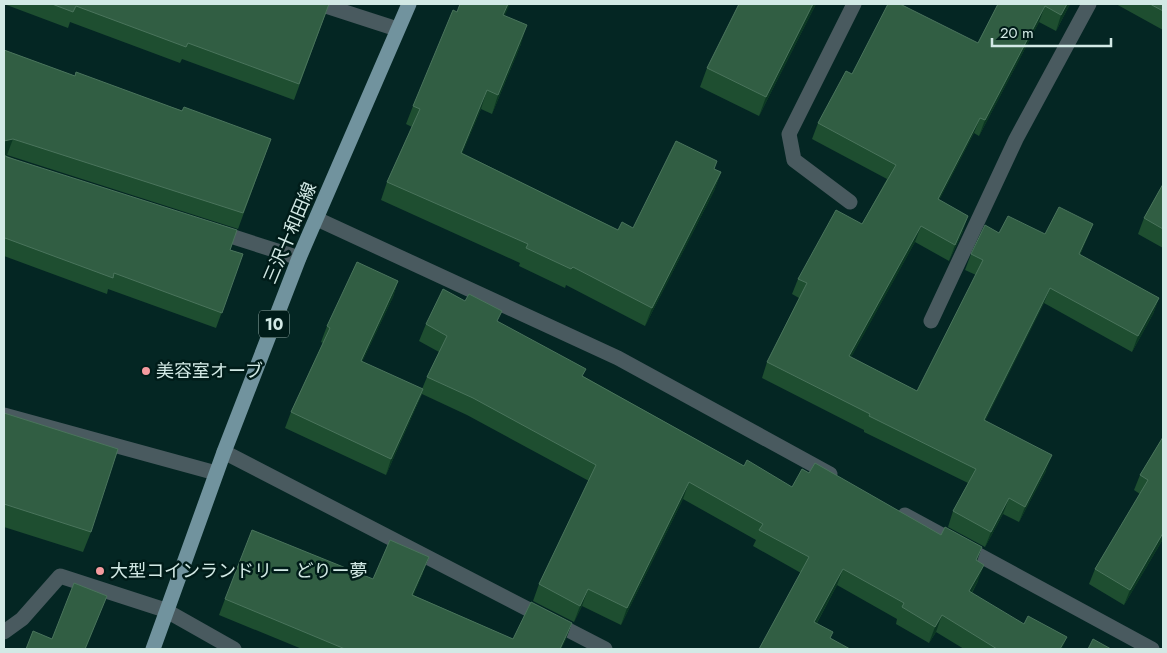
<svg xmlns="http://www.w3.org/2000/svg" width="1167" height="653" font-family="Jost,'Noto Sans JP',sans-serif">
<rect width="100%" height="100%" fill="#042623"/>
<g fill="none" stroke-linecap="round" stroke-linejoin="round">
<path stroke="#495a5f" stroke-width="15" d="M 850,202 L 794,160 L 789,134 L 854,4
M 4,415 L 216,473
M 4,632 L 22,619 L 60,576 L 165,610 L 234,649"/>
<path stroke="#495a5f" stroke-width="15" d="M 320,4 L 397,29
M 317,219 L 618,358 L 830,474
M 215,231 L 299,258
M 931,321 L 1016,139 L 1089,4
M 224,452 L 605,649
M 905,515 L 1152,649"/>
<path stroke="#71939e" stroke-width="15" d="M 153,649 L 224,452 L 299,258 L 409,4"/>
</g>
<path fill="#1e4e30" d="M 4,4 L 329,4 L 294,100 L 182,59 L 180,63 L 70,22 L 68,28 Z
M 739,4 L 816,4 L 759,116 L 700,87 L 707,68 Z
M 998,4 L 1070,4 L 1056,31 L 1039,22 L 979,136 L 974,133 L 939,200 L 963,231 L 949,261 L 915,242 L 851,357 L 917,391 L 976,275 L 965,270 L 971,254 L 999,233 L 1045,234 L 1093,224 L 1080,255 L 1159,298 L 1153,314 L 1132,352 L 1044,303 L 985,421 L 1046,471 L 1019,522 L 1003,514 L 985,547 L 948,527 L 953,511 L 968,483 L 864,432 L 864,430 L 762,378 L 767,362 L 799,298 L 792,294 L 798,279 L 862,224 L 887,179 L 812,139 L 818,123 L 852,74 L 978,43 Z
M 1116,4 L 1163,4 L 1163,30 Z
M 457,12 L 505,16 L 521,44 L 492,114 L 481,109 L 462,153 L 618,230 L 633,228 L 714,169 L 721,172 L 714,191 L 645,326 L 566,285 L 565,288 L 519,266 L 520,263 L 381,200 L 387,182 L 412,127 L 406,124 L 413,106 Z
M 4,50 L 75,76 L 271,139 L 238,229 L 7,155 L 5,155 L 230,250 L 243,254 L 216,328 L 108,289 L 107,294 L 4,256 Z
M 1163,184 L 1163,248 L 1138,234 L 1144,218 Z
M 398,281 L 393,297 L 362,362 L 422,389 L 427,377 L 439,352 L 419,341 L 426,324 L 498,322 L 583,376 L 744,466 L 792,487 L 978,561 L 978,581 L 972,593 L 1062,649 L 964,649 L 936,632 L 929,643 L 896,624 L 897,619 L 837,585 L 817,623 L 759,649 L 801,573 L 753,546 L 756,540 L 683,499 L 621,625 L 582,606 L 574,622 L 533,601 L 539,584 L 589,481 L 467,415 L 422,394 L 417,405 L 386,475 L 285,428 L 291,412 L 323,343 L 321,342 L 327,326 Z
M 4,413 L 91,532 L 83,552 L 4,527 Z
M 1163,437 L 1163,539 L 1124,605 L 1089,584 L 1095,569 L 1140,494 L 1134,490 L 1140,475 Z
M 423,573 L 413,595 L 513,639 L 572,623 L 566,639 L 561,649 L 302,649 L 219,615 L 225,599 Z"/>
<path fill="#0b3722" d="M 508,4 L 510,4 L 497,34 L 503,15 Z
M 813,4 L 816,4 L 759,116 L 766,97 Z
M 1067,4 L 1070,4 L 1056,31 L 1061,15 Z
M 1045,6 L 1039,22 L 979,136 L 985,120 Z
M 527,25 L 521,44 L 492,114 L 498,95 Z
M 487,90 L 481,109 L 455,171 L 461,153 Z
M 980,118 L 974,133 L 932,214 L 938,199 Z
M 13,139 L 7,155 L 4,156 L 4,141 Z
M 721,172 L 714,191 L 645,326 L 652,308 Z
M 968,216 L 963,231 L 949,261 L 955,245 Z
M 1093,224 L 1087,239 L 1073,270 L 1079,254 Z
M 921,226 L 915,242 L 843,372 L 849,356 Z
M 398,281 L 393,297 L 355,377 L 361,361 Z
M 1050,288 L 1044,303 L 978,435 L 984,420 Z
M 1159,298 L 1153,314 L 1132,352 L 1138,336 Z
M 423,389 L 417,405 L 386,475 L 391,459 Z
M 1052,455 L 1046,471 L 1019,522 L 1025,507 Z
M 689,482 L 683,499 L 621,625 L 627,608 Z
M 1009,498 L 1003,514 L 985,547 L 991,532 Z
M 1163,533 L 1163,539 L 1124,605 L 1130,590 Z
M 982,547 L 976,564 L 976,560 Z
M 429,557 L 423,573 L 407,611 L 412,595 Z
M 984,565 L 978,581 L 963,608 L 969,591 Z
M 843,569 L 837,585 L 808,639 L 814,622 Z
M 588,589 L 582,606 L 574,622 L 580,606 Z
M 107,596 L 86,649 L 85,649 Z
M 942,615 L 936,632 L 929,643 L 935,627 Z
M 572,623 L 566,639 L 561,649 L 560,649 Z
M 1067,637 L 1062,649 L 1060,649 Z"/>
<path fill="#315e43" stroke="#4a745c" d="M 52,4 L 329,4 L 299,84 L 188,43 L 186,47 L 76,6 L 73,12 Z
M 460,4 L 508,4 L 503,15 L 527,25 L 498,95 L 487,90 L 461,153 L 618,230 L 622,222 L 633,228 L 676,141 L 717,161 L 714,169 L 721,172 L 652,308 L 573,267 L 571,269 L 526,248 L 528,244 L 387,182 L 420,109 L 413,106 L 453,10 L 457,12 Z
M 739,4 L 813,4 L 766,97 L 707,68 Z
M 888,4 L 900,4 L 978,43 L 998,4 L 1067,4 L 1061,15 L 1045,6 L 985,120 L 980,118 L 938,199 L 968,216 L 955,245 L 921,226 L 849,356 L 917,391 L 983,260 L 971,254 L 985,225 L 999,233 L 1008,216 L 1045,234 L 1059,207 L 1093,224 L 1079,254 L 1159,298 L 1138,336 L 1050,288 L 984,420 L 1052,455 L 1025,507 L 1009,498 L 991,532 L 953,511 L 976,469 L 869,416 L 870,414 L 767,362 L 807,283 L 798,279 L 836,210 L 862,224 L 896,165 L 818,123 L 846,71 L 852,74 Z
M 1150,4 L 1163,4 L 1163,11 Z
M 4,50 L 75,76 L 76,72 L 182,111 L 184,107 L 271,139 L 243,213 L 13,139 L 4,141 Z
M 4,155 L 7,157 L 237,230 L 230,250 L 243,254 L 222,313 L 114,273 L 113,278 L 5,238 L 4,241 Z
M 1163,184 L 1163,229 L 1144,218 Z
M 357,262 L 398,281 L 361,361 L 423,389 L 391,459 L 291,412 L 330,328 L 327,326 Z
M 443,289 L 465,301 L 469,294 L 502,311 L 497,321 L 586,369 L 582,376 L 744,466 L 747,460 L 792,487 L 802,469 L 809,473 L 815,463 L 941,535 L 945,527 L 982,547 L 976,560 L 984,565 L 969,591 L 1024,624 L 1028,616 L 1067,637 L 1060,649 L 997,649 L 942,615 L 935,627 L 902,607 L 904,603 L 843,569 L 814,622 L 833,632 L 830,638 L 850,649 L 759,649 L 809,557 L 759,530 L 763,524 L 689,482 L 627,608 L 588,589 L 580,606 L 539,584 L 596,465 L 473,398 L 427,377 L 447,336 L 426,324 Z
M 4,413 L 118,449 L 91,532 L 4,504 Z
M 1163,437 L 1163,533 L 1130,590 L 1095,569 L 1148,480 L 1140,475 Z
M 252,530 L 373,579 L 390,540 L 429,557 L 412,595 L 513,639 L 531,602 L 572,623 L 560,649 L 344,649 L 345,649 L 225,599 Z
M 74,583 L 107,596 L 85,649 L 26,649 L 33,631 L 52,639 Z
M 1093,639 L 1111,649 L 1088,649 Z"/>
<g fill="#f59b9f" stroke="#001c19" stroke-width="2">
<circle cx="146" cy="371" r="5"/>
<circle cx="100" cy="571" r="5"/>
</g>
<g text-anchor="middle" stroke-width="5" stroke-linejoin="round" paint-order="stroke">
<rect fill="#001c19" stroke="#93aca8" stroke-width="1" x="259" y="310.5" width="30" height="27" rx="4"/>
<g font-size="16" font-weight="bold" fill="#d2e9e5">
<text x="274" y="330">10</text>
</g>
<g font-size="18" fill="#d2e9e5" stroke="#001c19">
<text transform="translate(290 233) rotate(-67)" y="6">三沢十和田線</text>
</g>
<g font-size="18" fill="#d2e9e5" stroke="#001c19" text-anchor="start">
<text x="156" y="377">美容室オーブ</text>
<text x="110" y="577">大型コインランドリー どりー夢</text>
</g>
</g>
<rect width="1167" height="653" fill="none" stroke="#d2e9e5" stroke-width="10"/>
<path d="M992 38v8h119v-8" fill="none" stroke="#d2e9e5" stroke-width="2.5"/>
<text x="1000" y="38" font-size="15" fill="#d2e9e5" stroke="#001c19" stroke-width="4" paint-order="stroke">20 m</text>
</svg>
